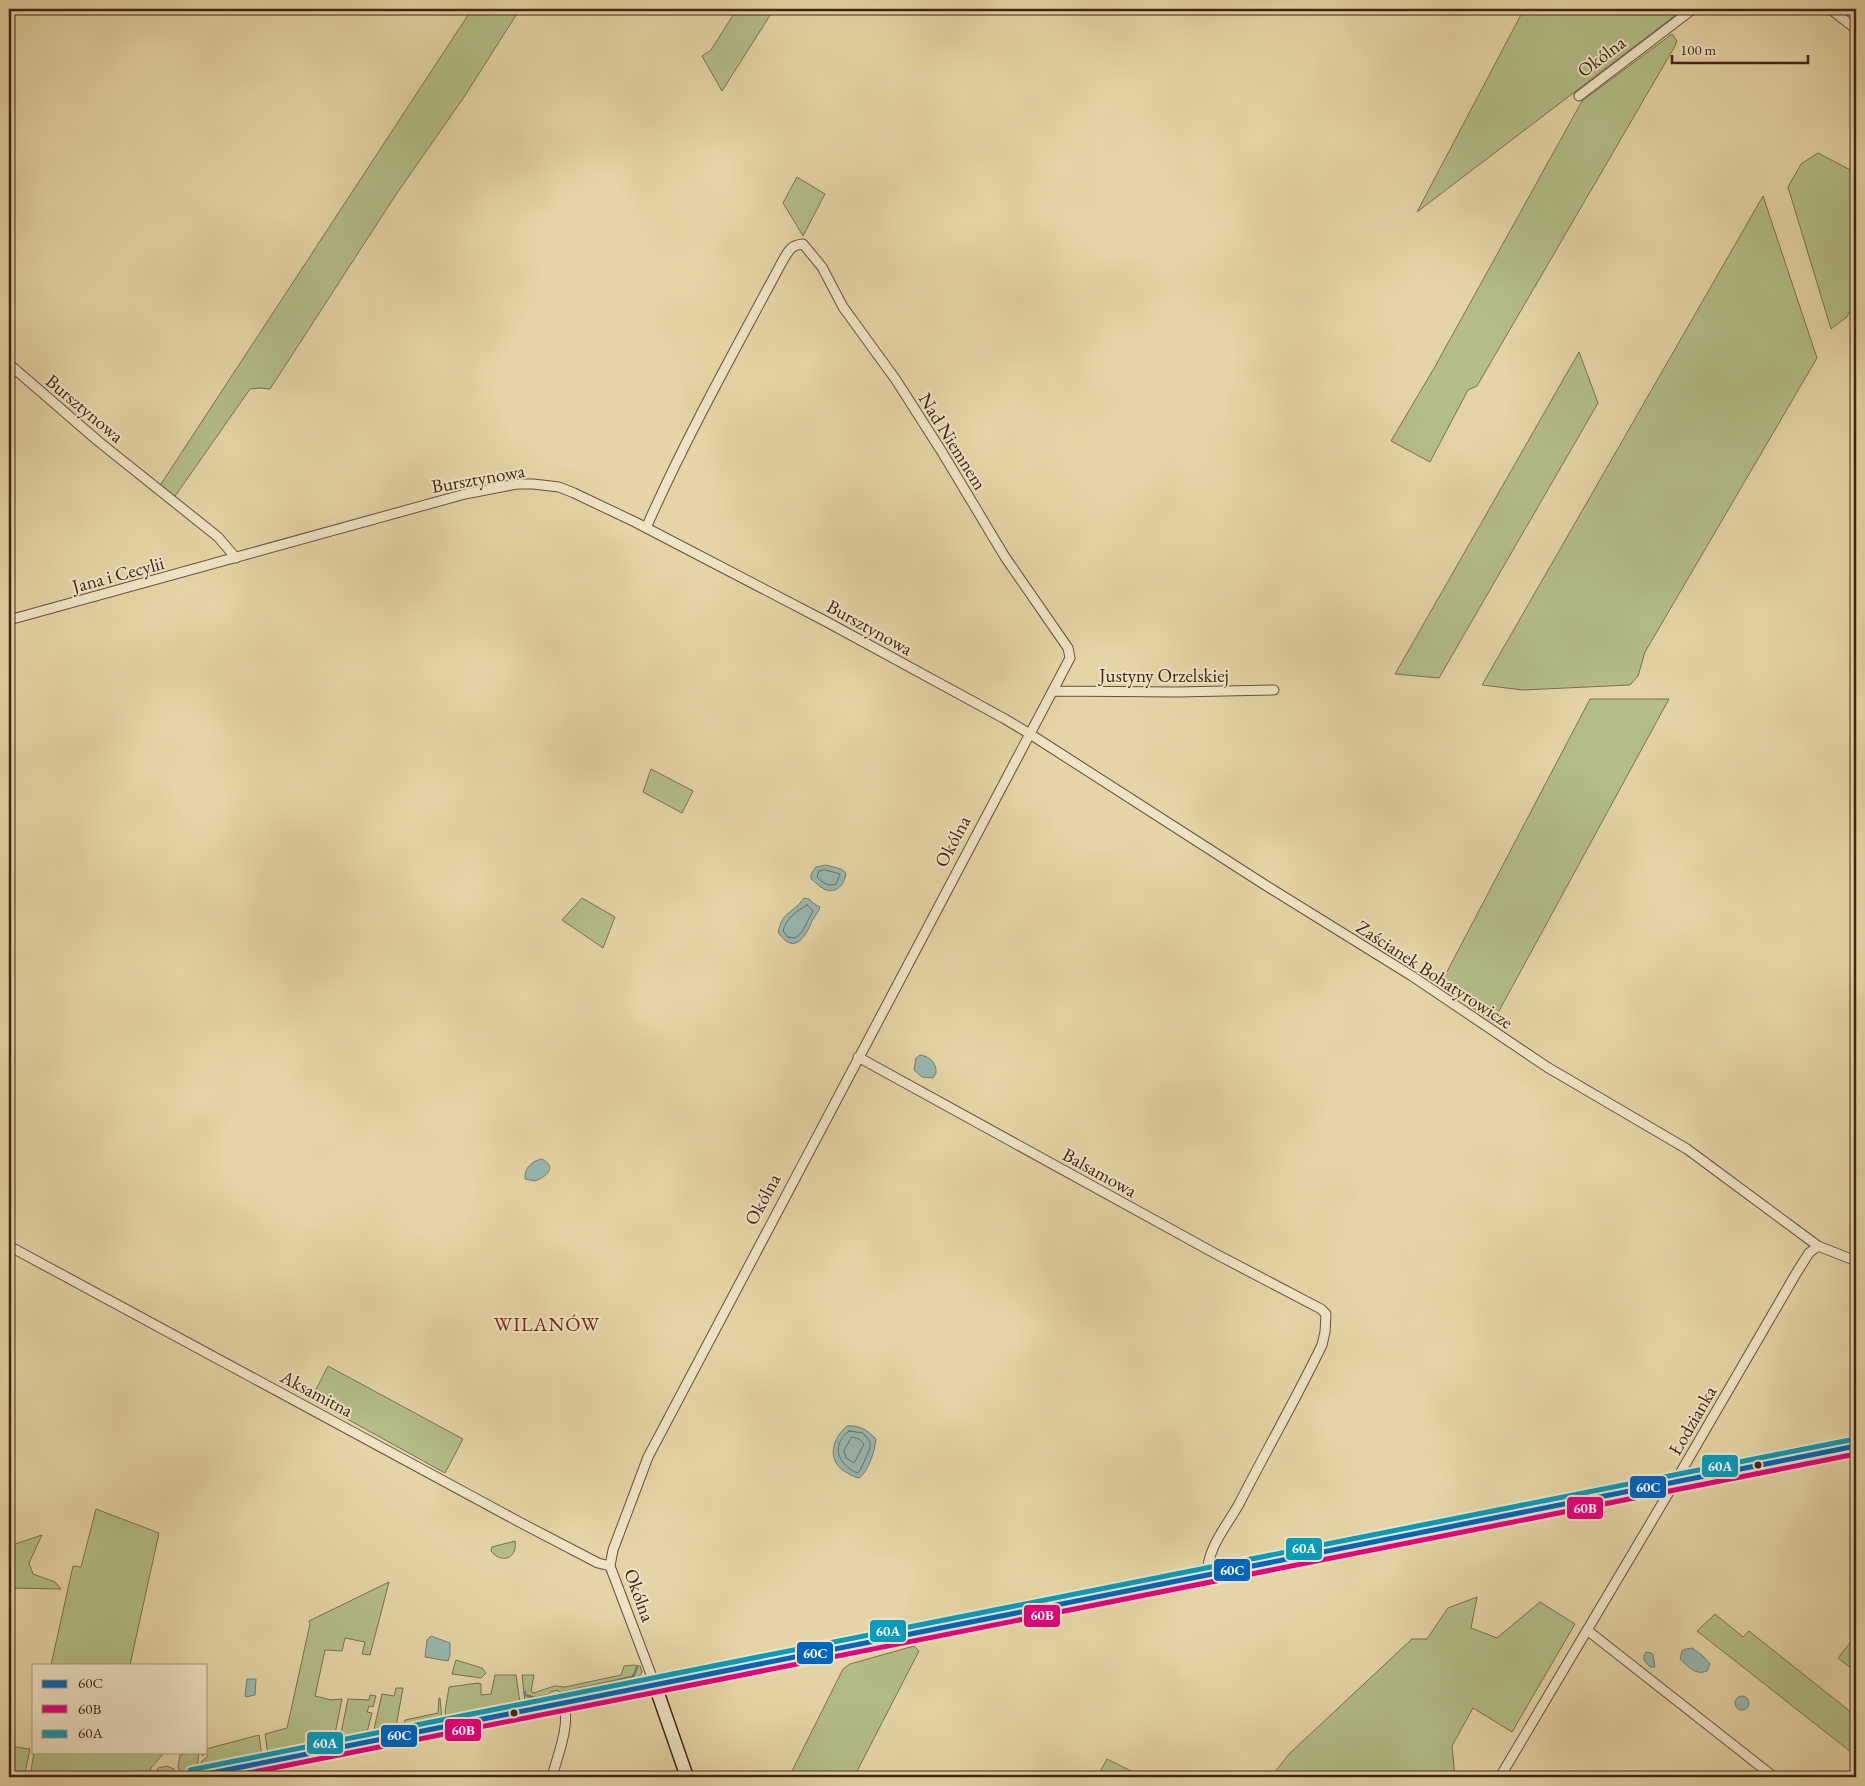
<svg xmlns="http://www.w3.org/2000/svg" width="1865" height="1786" font-family="'EB Garamond',serif">
<rect width="100%" height="100%" fill="#e5d4a5"/>
<filter id="stains"><feTurbulence type="fractalNoise" baseFrequency=".004" numOctaves="4"/><feColorMatrix values="0 0 0 0 .2 0 0 0 0 .09 0 0 0 0 .02 0 0 0 .5 -.17"/></filter>
<radialGradient id="worn" r=".72"><stop offset=".6" stop-color="#630" stop-opacity="0"/><stop offset="1" stop-color="#630" stop-opacity=".3"/></radialGradient>
<path fill="#b3bd87" stroke="#7a704f" d="M 472,9 L 520,9 L 464,97 L 395,196 L 270,389 L 259,388 L 250,389 L 173,499 L 159,487 Z
M 737,9 L 774,9 L 722,91 L 702,56 L 711,50 Z
M 1524,9 L 1681,9 L 1681,11 L 1417,212 Z
M 1672,34 L 1677,41 L 1675,46 L 1477,386 L 1468,390 L 1430,462 L 1391,441 L 1433,370 L 1582,101 Z
M 1818,153 L 1856,173 L 1856,299 L 1847,317 L 1831,329 L 1788,187 L 1801,164 Z
M 797,177 L 825,194 L 803,236 L 783,203 Z
M 1763,196 L 1817,358 L 1645,652 L 1638,676 L 1630,685 L 1523,690 L 1482,685 Z
M 1579,352 L 1598,403 L 1439,678 L 1395,674 Z
M 1590,699 L 1669,699 L 1493,1022 L 1440,985 Z
M 651,769 L 693,791 L 682,813 L 643,792 Z
M 582,898 L 615,917 L 603,948 L 562,920 Z
M 328,1366 L 463,1439 L 445,1473 L 311,1399 Z
M 96,1509 L 159,1533 L 130,1665 L 51,1665 L 73,1566 L 81,1567 Z
M 42,1535 L 29,1563 L 33,1574 L 55,1582 L 61,1589 L 9,1588 L 9,1546 Z
M 515,1541 C 518,1559 501,1564 491,1551 L 492,1547 Z
M 389,1582 L 370,1655 L 362,1654 L 365,1642 L 345,1638 L 342,1651 L 325,1650 L 315,1696 L 331,1700 L 342,1699 L 335,1734 L 336,1742 L 268,1755 L 265,1734 L 287,1728 L 310,1624 L 309,1621 Z
M 1477,1597 L 1471,1628 L 1497,1638 L 1540,1602 L 1575,1624 L 1512,1732 L 1473,1708 L 1452,1746 L 1455,1777 L 1271,1777 L 1289,1754 L 1412,1639 L 1427,1639 L 1448,1608 Z
M 1715,1614 L 1743,1637 L 1749,1631 L 1856,1716 L 1856,1756 L 1697,1631 Z
M 1856,1635 L 1856,1672 L 1838,1658 Z
M 914,1646 L 919,1651 L 854,1777 L 789,1777 L 843,1669 L 850,1664 Z
M 456,1660 L 482,1668 L 486,1673 L 481,1678 L 452,1674 Z
M 634,1665 L 640,1666 L 642,1672 L 637,1680 L 560,1695 L 558,1690 L 550,1692 L 550,1696 L 525,1702 L 522,1675 L 534,1675 L 531,1691 L 534,1693 L 554,1686 L 565,1687 L 621,1675 L 624,1666 Z
M 495,1675 L 516,1675 L 520,1703 L 446,1718 L 445,1712 L 449,1687 L 478,1683 L 481,1684 L 481,1695 L 491,1694 Z
M 396,1688 L 403,1688 L 397,1721 L 397,1730 L 376,1734 L 374,1729 L 382,1694 L 394,1696 Z
M 370,1695 L 376,1696 L 373,1707 L 369,1706 L 367,1712 L 372,1713 L 366,1736 L 342,1741 L 341,1733 L 348,1699 L 369,1700 Z
M 439,1698 L 440,1698 L 442,1721 L 404,1729 L 405,1720 L 438,1713 Z
M 259,1735 L 262,1756 L 202,1768 L 201,1762 L 208,1756 L 206,1753 L 202,1756 L 204,1752 L 206,1752 L 206,1749 Z
M 9,1746 L 30,1749 L 24,1777 L 9,1777 Z
M 34,1752 L 146,1752 L 163,1754 L 151,1768 L 149,1777 L 30,1777 Z
M 199,1752 L 197,1770 L 180,1773 L 178,1767 L 180,1755 Z
M 1107,1759 L 1143,1777 L 1097,1777 Z
M 167,1766 L 174,1769 L 174,1774 L 156,1777 L 155,1774 L 158,1768 Z"/>
<path fill="#98b7af" stroke="#757c72" d="M 826,865 L 841,869 L 846,873 C 845,884 836,895 824,889 C 820,887 815,882 811,879 L 811,874 L 816,867 Z
M 804,898 L 809,899 L 813,903 L 820,907 C 818,913 815,916 812,921 C 805,939 793,955 778,932 C 783,910 793,914 804,898 Z
M 920,1055 C 929,1056 937,1063 936,1073 L 933,1078 L 922,1077 L 914,1070 L 916,1058 Z
M 542,1159 C 558,1167 546,1177 535,1181 L 525,1179 C 524,1168 532,1161 542,1159 Z
M 847,1426 C 860,1425 867,1430 876,1439 C 875,1451 868,1472 859,1478 C 853,1477 849,1474 844,1471 C 826,1459 833,1438 847,1426 Z
M 431,1636 L 450,1643 L 450,1655 L 448,1661 L 425,1657 L 427,1640 Z
M 1692,1648 L 1703,1656 L 1710,1664 L 1707,1671 C 1695,1676 1688,1666 1680,1659 L 1682,1651 L 1686,1649 Z
M 1646,1652 L 1651,1653 L 1653,1655 L 1655,1667 L 1650,1667 L 1644,1660 L 1644,1656 Z
M 247,1679 L 256,1679 L 255,1695 L 246,1697 L 245,1696 Z
M1735 1703a7 7 0 1 1 14 0a7 7 0 1 1-14 0Z"/>
<g fill="none" stroke-linecap="round" stroke-linejoin="round">
<path stroke="#6c6d63" stroke-width="1" d="M 826,870 L 840,874 L 836,884 C 828,887 824,883 817,877 L 819,871 Z
M 807,905 L 813,911 L 802,932 L 795,938 L 788,937 L 783,931 C 786,918 797,911 807,905 Z
M 849,1431 L 863,1433 L 870,1442 L 870,1448 L 860,1471 L 857,1473 C 838,1464 830,1446 849,1431 Z
M 852,1437 L 859,1439 L 864,1444 L 854,1463 L 846,1458 L 844,1451 Z"/>
<path stroke="#757c72" stroke-width="2.5" d="M 525,1692 L 525,1695 L 535,1698 L 548,1695
M 560,1693 L 632,1677 L 634,1675 L 637,1667"/>
<defs>
<path id="street" d="M 1830,9 L 1856,29
M 1579,96 L 1693,9
M 9,364 L 98,441 L 218,537 L 236,558
M 646,528 C 686,437 735,350 782,262 C 788,252 790,245 803,244 L 822,267 L 843,307 L 896,380 L 942,452 L 1005,557 L 1068,648 L 1070,658 L 648,1457 L 613,1550 L 610,1566 L 655,1685
M 9,620 L 465,494 L 517,484 L 533,484 L 559,487 L 574,493 L 635,522 L 827,622 L 1005,719 L 1030,734 L 1262,883 L 1412,976 L 1547,1067 L 1687,1149 L 1818,1246 L 1856,1261
M 1053,691 L 1178,692 L 1274,690
M 858,1057 L 1216,1254 L 1321,1309 L 1326,1314 L 1325,1332 L 1322,1345 C 1296,1399 1266,1451 1239,1504 C 1226,1527 1207,1548 1207,1576
M 9,1246 L 525,1525 L 598,1563 L 610,1566
M 1587,1630 L 1774,1777
M 552,1777 C 558,1754 570,1727 564,1703
M 1500,1777 L 1675,1482 L 1797,1272 L 1809,1253 L 1818,1246"/>
<path id="secondary" d="M 655,1685 L 687,1777"/>
<path id="primary" d="M 191,1777 L 1856,1446"/>
</defs>
<use href="#street" stroke="#6a4f3a" stroke-width="11"/>
<use href="#secondary" stroke="#412317" stroke-width="15"/>
<use href="#primary" stroke="#412317" stroke-width="16"/>
<use href="#street" stroke="#eee3c4" stroke-width="9"/>
<use href="#secondary" stroke="#eee3c4" stroke-width="12"/>
<use href="#primary" stroke="#e5d4a5" stroke-width="14"/>
<defs>
<path id="bus-1" d="M 191,1777 L 1856,1446"/>
<path id="bus-2" d="M 228,1777 L 1856,1454"/>
<path id="bus-3" d="M 190,1770 L 1855,1439"/>
</defs>
<use href="#bus-1" stroke="#eee3c4" stroke-width="9"/>
<use href="#bus-2" stroke="#eee3c4" stroke-width="9"/>
<use href="#bus-3" stroke="#eee3c4" stroke-width="9"/>
<use href="#bus-1" stroke="#0065bd" stroke-width="5"/>
<use href="#bus-2" stroke="#e5007d" stroke-width="5"/>
<use href="#bus-3" stroke="#069cbc" stroke-width="5"/>
</g>
<g fill="#412317" stroke="#eee3c4" stroke-width="2">
<circle cx="1758" cy="1465" r="4.5"/>
<circle cx="514" cy="1713" r="4.5"/>
</g>
<g text-anchor="middle" stroke-width="4" stroke-linejoin="round" paint-order="stroke">
<g font-size="19" fill="#412317" stroke="#eee3c4">
<text transform="translate(1601 56) rotate(-37)" y="7">Okólna</text>
<text transform="translate(85 408) rotate(40)" y="7">Bursztynowa</text>
<text transform="translate(953 441) rotate(58)" y="7">Nad Niemnem</text>
<text transform="translate(478 478) rotate(-10)" y="7">Bursztynowa</text>
<text transform="translate(118 574) rotate(-15)" y="7">Jana i Cecylii</text>
<text transform="translate(870 627) rotate(29)" y="7">Bursztynowa</text>
<text x="1164" y="682">Justyny Orzelskiej</text>
<text transform="translate(952 841) rotate(-62)" y="7">Okólna</text>
<text transform="translate(1435 974) rotate(33)" y="7">Zaścianek Bohatyrowicze</text>
<text transform="translate(1100 1172) rotate(29)" y="7">Balsamowa</text>
<text transform="translate(762 1199) rotate(-62)" y="7">Okólna</text>
<text transform="translate(317 1393) rotate(28)" y="7">Aksamitna</text>
<text transform="translate(1692 1420) rotate(-60)" y="7">Łodzianka</text>
<text transform="translate(640 1595) rotate(70)" y="7">Okólna</text>
</g>
<g font-size="20" letter-spacing="1" fill="#7a1f14" stroke="#eee3c4">
<text x="547" y="1331">WILANÓW</text>
</g>
</g>
<g stroke="#eee3c4" stroke-width="2">
<rect x="1701" y="1454" width="38" height="24" rx="5" fill="#069cbc"/>
<rect x="1629" y="1475" width="38" height="24" rx="5" fill="#0065bd"/>
<rect x="1566" y="1496" width="38" height="24" rx="5" fill="#e5007d"/>
<rect x="1285" y="1537" width="38" height="24" rx="5" fill="#069cbc"/>
<rect x="1213" y="1558" width="38" height="24" rx="5" fill="#0065bd"/>
<rect x="1023" y="1604" width="38" height="24" rx="5" fill="#e5007d"/>
<rect x="869" y="1619" width="38" height="24" rx="5" fill="#069cbc"/>
<rect x="796" y="1641" width="38" height="24" rx="5" fill="#0065bd"/>
<rect x="444" y="1718" width="38" height="24" rx="5" fill="#e5007d"/>
<rect x="380" y="1724" width="38" height="24" rx="5" fill="#0065bd"/>
<rect x="306" y="1731" width="38" height="24" rx="5" fill="#069cbc"/>
</g>
<g font-size="14" text-anchor="middle" font-weight="bold" fill="#fff">
<text x="1720" y="1471">60A</text>
<text x="1648" y="1492">60C</text>
<text x="1585" y="1513">60B</text>
<text x="1304" y="1553">60A</text>
<text x="1232" y="1575">60C</text>
<text x="1042" y="1620">60B</text>
<text x="888" y="1636">60A</text>
<text x="815" y="1658">60C</text>
<text x="463" y="1735">60B</text>
<text x="399" y="1740">60C</text>
<text x="325" y="1748">60A</text>
</g>
<rect width="1865" height="1786" fill="none" stroke="#e5d4a5" stroke-width="30"/>
<rect x="10" y="10" width="1845" height="1766" fill="none" stroke="#412317" stroke-width="2.5"/>
<rect x="15" y="15" width="1835" height="1756" fill="none" stroke="#412317"/>
<rect x="32" y="1664" width="175" height="90" fill="#eee3c4" stroke="#a9967f"/>
<rect x="42" y="1680" width="25" height="8" fill="#0065bd" stroke="#a9967f"/>
<text x="78" y="1688" font-size="15" fill="#412317">60C</text>
<rect x="42" y="1705" width="25" height="8" fill="#e5007d" stroke="#a9967f"/>
<text x="78" y="1714" font-size="15" fill="#412317">60B</text>
<rect x="42" y="1730" width="25" height="8" fill="#069cbc" stroke="#a9967f"/>
<text x="78" y="1738" font-size="15" fill="#412317">60A</text>
<path d="M1672 55v8h136v-8" fill="none" stroke="#412317" stroke-width="2.5"/>
<text x="1680" y="55" font-size="15" fill="#412317" stroke="#eee3c4" stroke-width="4" paint-order="stroke">100 m</text>
<rect width="100%" height="100%" filter="url(#stains)"/>
<rect width="100%" height="100%" fill="url(#worn)"/>
</svg>
